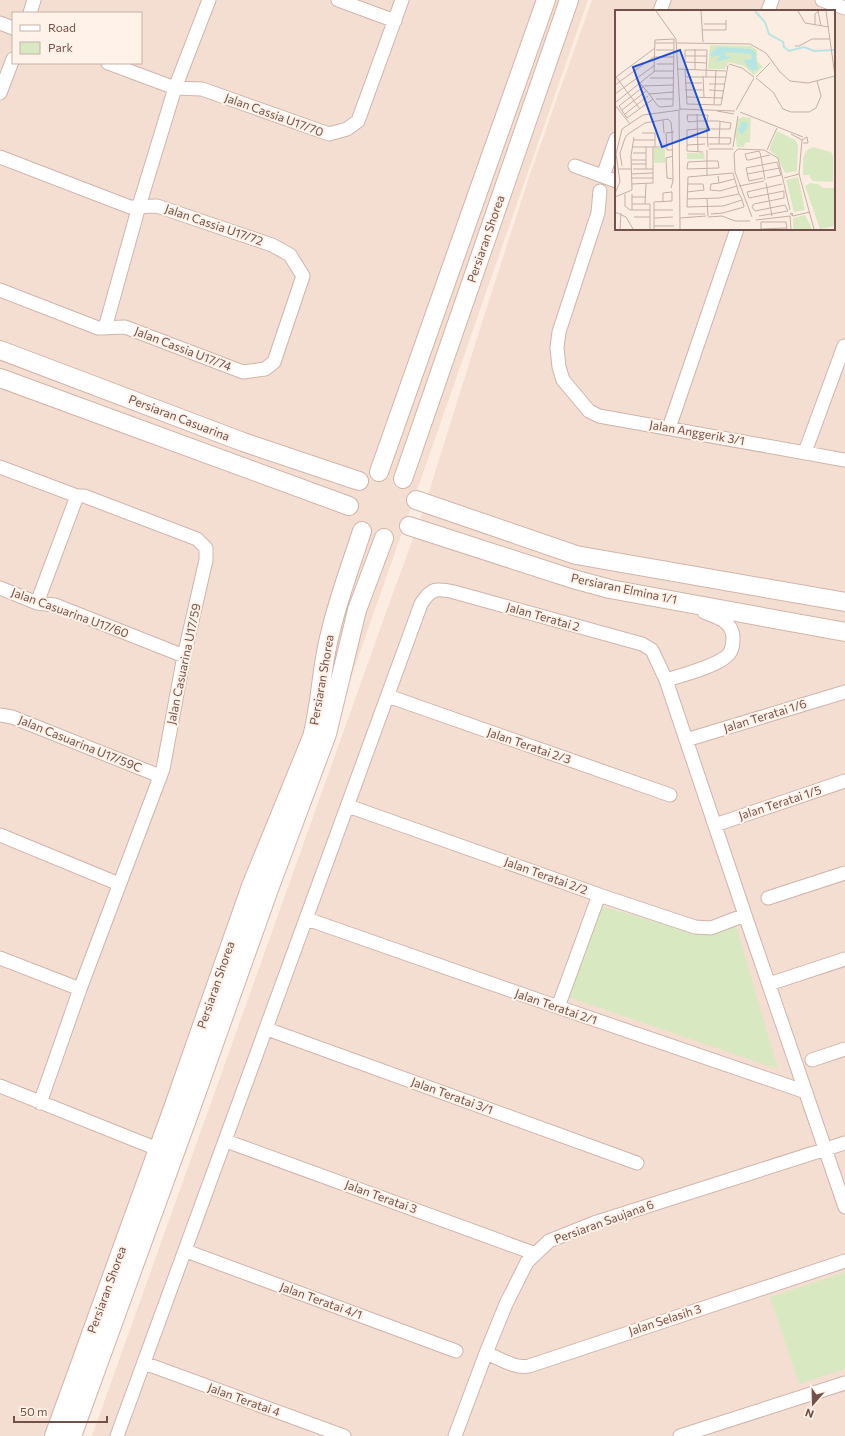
<svg xmlns="http://www.w3.org/2000/svg" width="845" height="1436" font-family="Commissioner,sans-serif">
<rect width="100%" height="100%" fill="#fcede2"/>
<path fill="#f4ded1" fill-rule="evenodd" d="M 0,0 L 588,0 L 421,479 L 83,1436 L 0,1436 ZM 13,13 L 141,13 L 141,63 L 13,63 Z
M 592,0 L 845,0 L 845,1436 L 92,1436 L 393,593 L 422,514 L 484,316 L 529,177 ZM 616,11 L 834,11 L 834,229 L 616,229 Z"/>
<path fill="#d8e9c1" d="M 600,906 L 697,933 L 712,933 L 736,926 L 778,1069 L 568,997 Z
M 845,1272 L 845,1369 L 799,1384 L 770,1297 Z"/>
<g fill="none" stroke-linecap="round" stroke-linejoin="round">
<defs>
<path id="street" d="M 338,0 L 395,21
M 822,0 L 845,8
M 660,11 L 664,0
M 768,11 L 772,0
M 30,13 L 34,0
M 0,23 L 13,28
M 108,63 L 175,88 L 202,89 L 329,134 L 347,129 L 358,121 L 402,0
M 0,93 L 13,59
M 0,157 L 130,207 L 157,206 L 272,245 L 290,255 L 303,276 L 274,362 L 265,369 L 243,372 L 125,327 L 98,328 L 0,290
M 575,166 L 616,181
M 603,176 L 616,139
M 600,191 L 598,213 L 559,332 L 557,348 L 559,367 L 563,380 L 589,411 L 599,416 L 845,460
M 105,328 L 139,206 L 175,88 L 209,0
M 669,428 L 737,229
M 805,452 L 844,346
M 0,467 L 77,496 L 84,496 L 197,539 L 206,548 L 206,560 L 184,656 L 163,769 L 80,989 L 40,1103
M 0,588 L 37,603 L 55,605 L 184,656
M 37,603 L 77,496
M 666,680 C 683,675 714,667 727,656 C 733,651 733,643 733,636 C 731,620 716,617 704,612
M 388,696 L 670,795
M 0,715 L 12,717 L 160,776
M 686,740 L 845,692
M 348,806 L 602,896 L 695,927 L 711,928 L 745,915
M 715,825 L 845,781
M 0,835 L 119,884
M 768,898 L 845,873
M 307,919 L 558,1007 L 806,1092
M 0,958 L 80,989
M 769,984 L 845,959
M 558,1007 L 599,895
M 267,1029 L 637,1163
M 812,1060 L 845,1049
M 0,1086 L 165,1152
M 226,1141 L 536,1254
M 186,1251 L 456,1351
M 486,1353 C 499,1358 515,1369 529,1366 L 845,1261
M 144,1363 L 344,1436
M 117,1436 L 421,604 C 431,588 436,588 454,592 L 642,644 L 652,650 L 666,680 L 745,915 L 845,1207
M 455,1436 L 486,1353 L 506,1304 L 527,1262 L 549,1241 L 594,1223 L 845,1143
M 680,1436 L 845,1383"/>
<path id="secondary" d="M 0,350 L 243,442 L 359,481
M 0,378 L 349,506
M 379,472 L 546,0
M 403,479 L 569,0
M 416,500 L 576,555 L 845,602
M 409,526 L 573,579 L 610,589 L 845,632
M 54,1436 L 173,1108 L 251,886 L 312,737 C 321,703 321,668 330,634 C 338,599 351,565 362,531
M 72,1436 L 189,1114 L 268,892 L 327,734 L 357,610 L 384,538"/>
</defs>
<use href="#street" stroke="#cfb5ac" stroke-width="15"/>
<use href="#secondary" stroke="#d2b4a9" stroke-width="20"/>
<use href="#street" stroke="#fff" stroke-width="13"/>
<use href="#secondary" stroke="#fff" stroke-width="18"/>
</g>
<g text-anchor="middle" stroke-width="4" stroke-linejoin="round" paint-order="stroke">
<g font-size="12" fill="#735149" stroke="#fff2e8">
<text transform="translate(274 115) rotate(20)" y="4">Jalan Cassia U17/70</text>
<text transform="translate(214 225) rotate(19)" y="4">Jalan Cassia U17/72</text>
<text transform="translate(486 239) rotate(-71)" y="4">Persiaran Shorea</text>
<text transform="translate(183 349) rotate(21)" y="4">Jalan Cassia U17/74</text>
<text transform="translate(179 418) rotate(21)" y="4">Persiaran Casuarina</text>
<text transform="translate(697 433) rotate(10)" y="4">Jalan Anggerik 3/1</text>
<text transform="translate(624 589) rotate(12)" y="4">Persiaran Elmina 1/1</text>
<text transform="translate(70 613) rotate(20)" y="4">Jalan Casuarina U17/60</text>
<text transform="translate(543 617) rotate(16)" y="4">Jalan Teratai 2</text>
<text transform="translate(184 664) rotate(-78)" y="4">Jalan Casuarina U17/59</text>
<text transform="translate(322 680) rotate(-80)" y="4">Persiaran Shorea</text>
<text transform="translate(765 716) rotate(-17)" y="4">Jalan Teratai 1/6</text>
<text transform="translate(80 744) rotate(22)" y="4">Jalan Casuarina U17/59C</text>
<text transform="translate(529 746) rotate(19)" y="4">Jalan Teratai 2/3</text>
<text transform="translate(780 803) rotate(-18)" y="4">Jalan Teratai 1/5</text>
<text transform="translate(546 876) rotate(20)" y="4">Jalan Teratai 2/2</text>
<text transform="translate(216 985) rotate(-71)" y="4">Persiaran Shorea</text>
<text transform="translate(556 1007) rotate(19)" y="4">Jalan Teratai 2/1</text>
<text transform="translate(452 1096) rotate(20)" y="4">Jalan Teratai 3/1</text>
<text transform="translate(381 1197) rotate(20)" y="4">Jalan Teratai 3</text>
<text transform="translate(604 1222) rotate(-20)" y="4">Persiaran Saujana 6</text>
<text transform="translate(107 1290) rotate(-70)" y="4">Persiaran Shorea</text>
<text transform="translate(321 1301) rotate(20)" y="4">Jalan Teratai 4/1</text>
<text transform="translate(665 1320) rotate(-18)" y="4">Jalan Selasih 3</text>
<text transform="translate(244 1400) rotate(20)" y="4">Jalan Teratai 4</text>
</g>
</g>
<g transform="translate(615 10)">
<rect width="220" height="220" fill="#fcede2"/>
<path d="M 95,35 L 136,36 L 142,40 L 142,51 L 148,57 L 139,65 L 129,56 L 113,52 L 110,59 L 93,59 ZM 128,107 L 136,108 L 135,132 L 130,133 L 129,137 L 122,137 L 120,124 L 123,109 ZM 162,121 L 180,130 L 183,135 L 182,161 L 170,163 L 162,146 L 154,140 ZM 198,137 L 216,142 L 218,146 L 218,172 L 197,171 L 194,165 L 188,165 L 188,149 L 191,141 ZM 39,138 L 50,138 L 50,153 L 39,153 ZM 72,143 L 89,143 L 90,149 L 72,149 ZM 183,167 L 190,200 L 179,202 L 171,170 ZM 195,173 L 203,174 L 208,178 L 220,178 L 220,216 L 205,219 L 190,176 ZM 190,205 L 197,219 L 178,219 L 178,208 Z" fill="#d8e9c1"/>
<path d="M 103,37 L 136,39 L 140,42 L 143,59 L 137,61 L 128,50 L 137,49 L 136,44 L 110,42 L 110,46 L 118,47 L 101,52 L 106,45 L 97,47 L 95,44 ZM 127,112 L 132,112 L 133,116 L 127,125 L 123,120 Z" fill="#b7e5e4"/>
<path fill="none" stroke="#b7e5e4" stroke-width="2" d="M 140,1 L 150,12 L 154,24 L 168,32 L 169,37 L 174,41 L 189,37 L 199,41 L 220,40"/>
<path fill="none" stroke="#c5afa5" stroke-width="1" d="M 86,1 L 88,32M 183,1 L 190,13 L 214,17M 203,1 L 206,16M 89,14 L 111,14M 200,15 L 200,4 L 204,1M 87,20 L 111,20 L 111,10M 40,33 L 59,33M 62,33 L 135,34 L 151,43 L 165,62 L 175,71 L 193,73 L 220,66 L 211,1M 180,36 L 184,36 L 197,29 L 215,29M 41,40 L 59,40M 70,46 L 92,46M 40,47 L 59,47M 42,54 L 59,54M 114,54 L 127,58 L 139,67M 62,59 L 111,61M 70,59 L 72,94 L 106,95 L 113,55M 80,60 L 80,39M 39,61 L 59,61M 88,66 L 89,87M 70,67 L 111,67M 91,67 L 92,40 L 70,40 L 70,52 L 92,53M 141,67 L 155,53M 35,68 L 59,68M 141,68 L 158,82 L 168,99 L 176,102 L 194,102 L 201,98 L 206,86 L 202,71M 70,73 L 87,73M 94,74 L 110,74M 0,75 L 40,46M 27,76 L 59,75M 28,77 L 4,96 L 12,108 L 38,89M 70,80 L 88,80M 94,80 L 109,81M 0,84 L 40,55M 34,84 L 59,82M 71,87 L 108,88M 41,89 L 58,89M 1,92 L 25,73 L 36,64 L 39,62 L 40,30 L 59,29 L 58,96 L 45,97 L 43,96 L 34,84 L 32,81 L 27,76 L 25,73 L 21,68M 99,94 L 101,60M 0,95 L 15,114M 25,99 L 1,67 L 40,38M 65,99 L 120,101M 7,100 L 31,81M 121,100 L 139,68M 64,101 L 65,219M 102,101 L 119,104M 125,102 L 188,127M 10,104 L 33,86M 82,104 L 83,142M 48,110 L 49,123M 27,123 L 40,123 L 40,137M 176,124 L 187,130M 72,127 L 116,128 L 115,134 L 94,134M 19,130 L 40,130M 188,133 L 193,133 L 192,127 L 187,130 L 184,164 L 199,219M 104,134 L 105,112M 72,135 L 90,134M 18,137 L 51,137M 118,137 L 123,106M 94,139 L 118,139M 57,140 L 52,140 L 51,123 L 59,122M 92,140 L 92,166M 152,140 L 162,118M 88,142 L 72,141 L 72,120 L 83,119 L 115,119 L 116,113 L 103,111 L 83,111 L 73,112 L 72,105 L 93,105 L 93,106 L 92,111 L 92,119 L 93,137M 18,143 L 31,143M 58,146 L 51,148 L 52,168 L 58,169M 16,150 L 31,150M 92,151 L 103,151 L 104,158 L 72,159 L 73,152 ZM 16,154 L 31,154M 7,156 L 5,143 L 10,128 L 13,124 L 30,113 L 53,109 L 56,112 L 57,122M 3,159 L 16,159M 18,159 L 38,159M 31,159 L 31,137M 16,164 L 38,163M 132,164 L 165,158M 103,166 L 104,173 L 119,169M 17,168 L 38,168M 148,168 L 134,171 L 131,158 L 162,152 L 166,165 L 152,168M 169,168 L 184,164M 150,170 L 146,147 L 145,143 L 144,141 L 130,144 L 132,150 L 134,150 L 146,147 L 155,145M 104,173 L 96,174 L 95,180 L 105,181 L 122,176M 151,173 L 157,206M 17,174 L 38,173 L 38,137M 124,176 L 149,171M 56,178 L 58,171 L 57,122M 72,182 L 89,180 L 88,174 L 72,174M 0,183 L 5,172 L 1,144 L 7,119 L 28,105 L 65,100 L 61,29 L 41,1M 10,184 L 10,196 L 15,200 L 35,200M 0,187 L 17,180 L 16,146 L 19,127M 17,187 L 30,187M 72,189 L 104,188 L 124,184M 92,189 L 93,206M 17,194 L 35,194 L 35,219M 30,194 L 31,174M 17,200 L 17,184M 39,200 L 58,200M 0,202 L 11,207 L 18,219M 73,204 L 90,204M 96,204 L 108,203 L 129,197 L 129,196 L 127,190 L 127,189 L 124,184 L 118,163 L 73,167 L 72,197 L 108,196 L 127,190M 144,206 L 173,201 L 170,195 L 140,201 L 137,197 L 139,194 L 169,188 L 169,181 L 134,188 L 132,182 L 167,174M 178,206 L 175,204 L 177,203 L 178,206 L 195,202M 19,207 L 35,207M 93,207 L 107,206 L 120,211 L 135,211M 137,207 L 120,162 L 119,143 L 123,139 L 149,140 L 163,148 L 175,200M 39,208 L 58,207M 65,208 L 91,206M 141,210 L 175,206 L 176,219M 39,216 L 59,216M 5,219 L 6,203M 39,219 L 39,192 L 57,191 L 57,182 L 48,183 L 48,192M 146,219 L 146,212 L 171,212 L 172,219M 146,219 L 172,218"/>
<path fill="#1d4ed8" fill-opacity="0.15" stroke="#1d4ed8" stroke-width="2" d="M 65,40 L 94,120 L 47,137 L 18,57 Z"/>
<rect width="220" height="220" fill="none" stroke="#735149" stroke-width="2"/>
</g>
<rect x="12" y="12" width="130" height="52" fill="#fff2e8" stroke="#c7b2a8"/>
<rect x="20" y="25" width="20" height="6" fill="#ffffff" stroke="#c7b2a8"/>
<text x="48" y="32" font-size="12" fill="#735149">Road</text>
<rect x="20" y="42" width="20" height="12" fill="#d8e9c1" stroke="#c7b2a8"/>
<text x="48" y="52" font-size="12" fill="#735149">Park</text>
<g transform="translate(813 1404) rotate(200)" stroke="#fff2e8" stroke-width="3" paint-order="stroke">
<path d="M0-3L7 15L0 10L-7 15Z" fill="#735149"/>
<text y="-6" font-size="11" font-weight="bold" text-anchor="middle" fill="#735149">N</text>
</g>
<path d="M14 1416v6h93v-6" fill="none" stroke="#735149" stroke-width="2"/>
<text x="20" y="1416" font-size="12" fill="#735149" stroke="#fff2e8" stroke-width="3" paint-order="stroke">50 m</text>
</svg>
